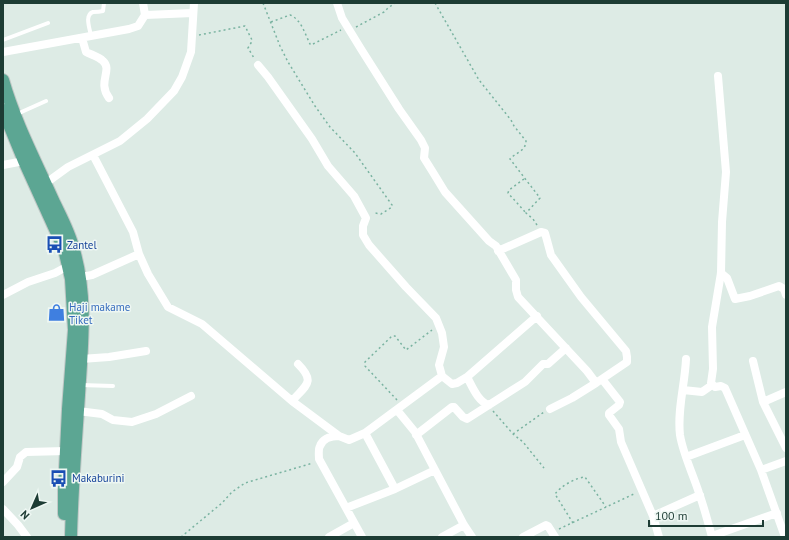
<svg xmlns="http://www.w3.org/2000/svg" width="789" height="540" font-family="'PT Sans',sans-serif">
<rect width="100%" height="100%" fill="#ddebe5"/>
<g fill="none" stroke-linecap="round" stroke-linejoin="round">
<defs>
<path id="primary" d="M 3,80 C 15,122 35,160 53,200 C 60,215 69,231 73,247 C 88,295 82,346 79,395 C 76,442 72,490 71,537
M 3,110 L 24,161 L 64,249 L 71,279 L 74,330 L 68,409 L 64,491 L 64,514"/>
</defs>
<use href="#primary" stroke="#c0c8c6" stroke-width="14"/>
<path stroke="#7ab3a1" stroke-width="1.5" stroke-dasharray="2 3" stroke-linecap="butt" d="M 263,3 L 280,46 L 288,62 L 315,106 L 330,127 L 355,153 L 392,205 L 392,207 L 381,214 L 375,213 L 373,214
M 435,3 L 479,80 L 511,120 L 514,126 L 526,141 C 526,151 515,153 510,159 L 540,198 L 526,213 L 533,219 L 537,225
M 271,22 L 290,15 C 301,19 305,34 310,44 L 311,45 L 341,30
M 356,27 L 384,12 L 388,8 L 395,3
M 199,35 L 245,26 L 252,40 L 251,43 L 248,48 L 254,58
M 524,179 L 509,190 L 508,193 L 526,213
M 397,400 L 365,366 L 365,362 L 392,336 L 395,336 L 406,350 L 432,330
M 493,411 L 513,434 L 523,442 L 544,468
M 513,434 L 544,412
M 573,523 L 555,494 C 561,486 575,478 585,477 L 606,507
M 559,529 L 636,493
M 181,537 L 222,503 L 232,492 L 245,483 L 313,463"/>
<path stroke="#fff" stroke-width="4" d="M 91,36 C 90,29 84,15 93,12 C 97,12 99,12 103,11 L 104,3
M 3,40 L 48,23
M 17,114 L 46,101
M 80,385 L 113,386"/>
<path stroke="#fff" stroke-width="8" d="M 337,3 L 342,18 L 361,49 L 399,109 L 421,140 L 425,148 L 424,158 L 434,174 L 445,192 L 489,241 L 496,246 L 516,280 L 516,290 L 518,297 L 587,371 L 596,383 L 572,398 L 550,409
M 145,15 L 193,13
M 82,38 L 86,52 C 92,55 99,57 103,61 C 113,70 97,82 109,98
M 3,52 L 129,29 L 138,26 L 145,15 L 143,3
M 718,76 L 726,172 L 722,222 L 721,273 L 712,327 L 713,369 L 711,383 L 715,387 L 721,386 L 725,388 L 761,470 L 785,537
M 93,155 L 133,232 L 139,254
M 3,165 L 24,161
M 46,183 L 68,167 L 120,141 L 147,119 L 174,91 L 182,77 L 191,52 L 194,3
M 498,251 L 541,232 L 545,233 L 551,255 L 581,297 L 626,351 L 627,357 L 627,362 L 596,383
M 721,273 L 727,278 L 735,299 L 750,296 L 779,286 L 784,289 L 786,295
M 76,278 L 92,275 L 139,254 L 148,274 L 168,307 L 202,324 L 292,401 L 339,436 L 349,440 L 365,433 L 442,376 L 439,365 L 444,347 L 442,333 L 436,318 L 406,287 L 369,245 L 363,235 L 363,226 L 366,218 L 354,196 L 328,166 L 312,139 L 268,77 L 258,65
M 3,295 L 28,282 L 55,273 L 68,266
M 81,359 L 109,357 L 146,351
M 686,359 C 685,384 677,410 680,435 C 683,454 693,474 699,493 C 704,507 708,522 712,537
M 753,361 L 763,402
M 442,376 L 452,384 L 457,383 L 467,377 L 537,316
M 467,377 C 472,386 478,402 489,405
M 602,379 L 620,402 L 619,405 L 609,413 L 609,415 L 619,429 L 621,442 L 653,516 L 659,537
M 683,390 L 702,392 L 712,385
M 786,392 L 763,402 L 786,448
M 292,401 C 306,385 316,382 298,364
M 397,410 L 415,432 L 464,525 L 472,537
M 78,411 L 102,414 L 113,420 L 132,422 L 156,414 L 191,396
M 365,433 L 395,489
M 416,435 L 452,407 L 454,407 L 463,417 L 467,419 L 525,382 L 543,364 L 548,364 L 566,348
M 339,436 C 332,436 323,438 320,446 C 318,449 319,456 319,459 L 362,537
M 686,457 L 745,435
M 761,470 L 786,461
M 3,482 L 17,467 L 20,457 L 26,452 L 66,451
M 346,508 L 395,489 L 435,470
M 3,509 L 18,525 L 27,537
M 653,516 L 700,495
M 712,536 L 777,513
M 329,537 L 354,523
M 442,537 L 464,525
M 523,537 L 546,525 L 548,526 L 555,537"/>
<use href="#primary" stroke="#5ca693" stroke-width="12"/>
</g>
<defs>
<symbol id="bus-bare" viewBox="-9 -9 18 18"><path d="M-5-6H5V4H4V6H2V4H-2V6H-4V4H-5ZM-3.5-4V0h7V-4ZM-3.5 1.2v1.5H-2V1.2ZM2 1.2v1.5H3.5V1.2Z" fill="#1a4fb4" stroke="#eef7f3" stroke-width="2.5" paint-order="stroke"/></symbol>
<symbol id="shop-bare" viewBox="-9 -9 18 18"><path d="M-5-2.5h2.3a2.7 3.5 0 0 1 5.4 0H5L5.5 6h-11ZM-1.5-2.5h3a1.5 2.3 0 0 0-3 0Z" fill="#3f7fe0" stroke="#eef7f3" stroke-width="2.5" paint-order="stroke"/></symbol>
</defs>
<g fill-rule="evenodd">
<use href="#bus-bare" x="42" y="232" width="25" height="25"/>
<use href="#shop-bare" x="44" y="300" width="25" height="25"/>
<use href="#bus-bare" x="46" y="466" width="25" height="25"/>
</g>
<g text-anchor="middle" stroke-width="3" stroke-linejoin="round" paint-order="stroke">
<g font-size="11" fill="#164399" stroke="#eef7f3" text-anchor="start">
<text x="67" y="249">Zantel</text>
<text x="72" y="482">Makaburini</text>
</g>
<g font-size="11" fill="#366cbe" stroke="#eef7f3" text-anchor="start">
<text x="69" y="311">Haji makame<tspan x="69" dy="13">Tiket</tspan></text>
</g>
</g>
<rect width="789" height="540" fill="none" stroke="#1d3c34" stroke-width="8"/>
<g transform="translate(32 508) rotate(225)" stroke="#eef7f3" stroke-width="3" paint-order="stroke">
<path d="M0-3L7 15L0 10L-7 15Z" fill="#1d3c34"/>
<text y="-6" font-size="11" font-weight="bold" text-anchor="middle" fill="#1d3c34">N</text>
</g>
<path d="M649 520v6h114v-6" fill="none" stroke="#1d3c34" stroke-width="2"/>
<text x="655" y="520" font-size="12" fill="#1d3c34" stroke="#eef7f3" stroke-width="3" paint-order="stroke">100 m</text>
</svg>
